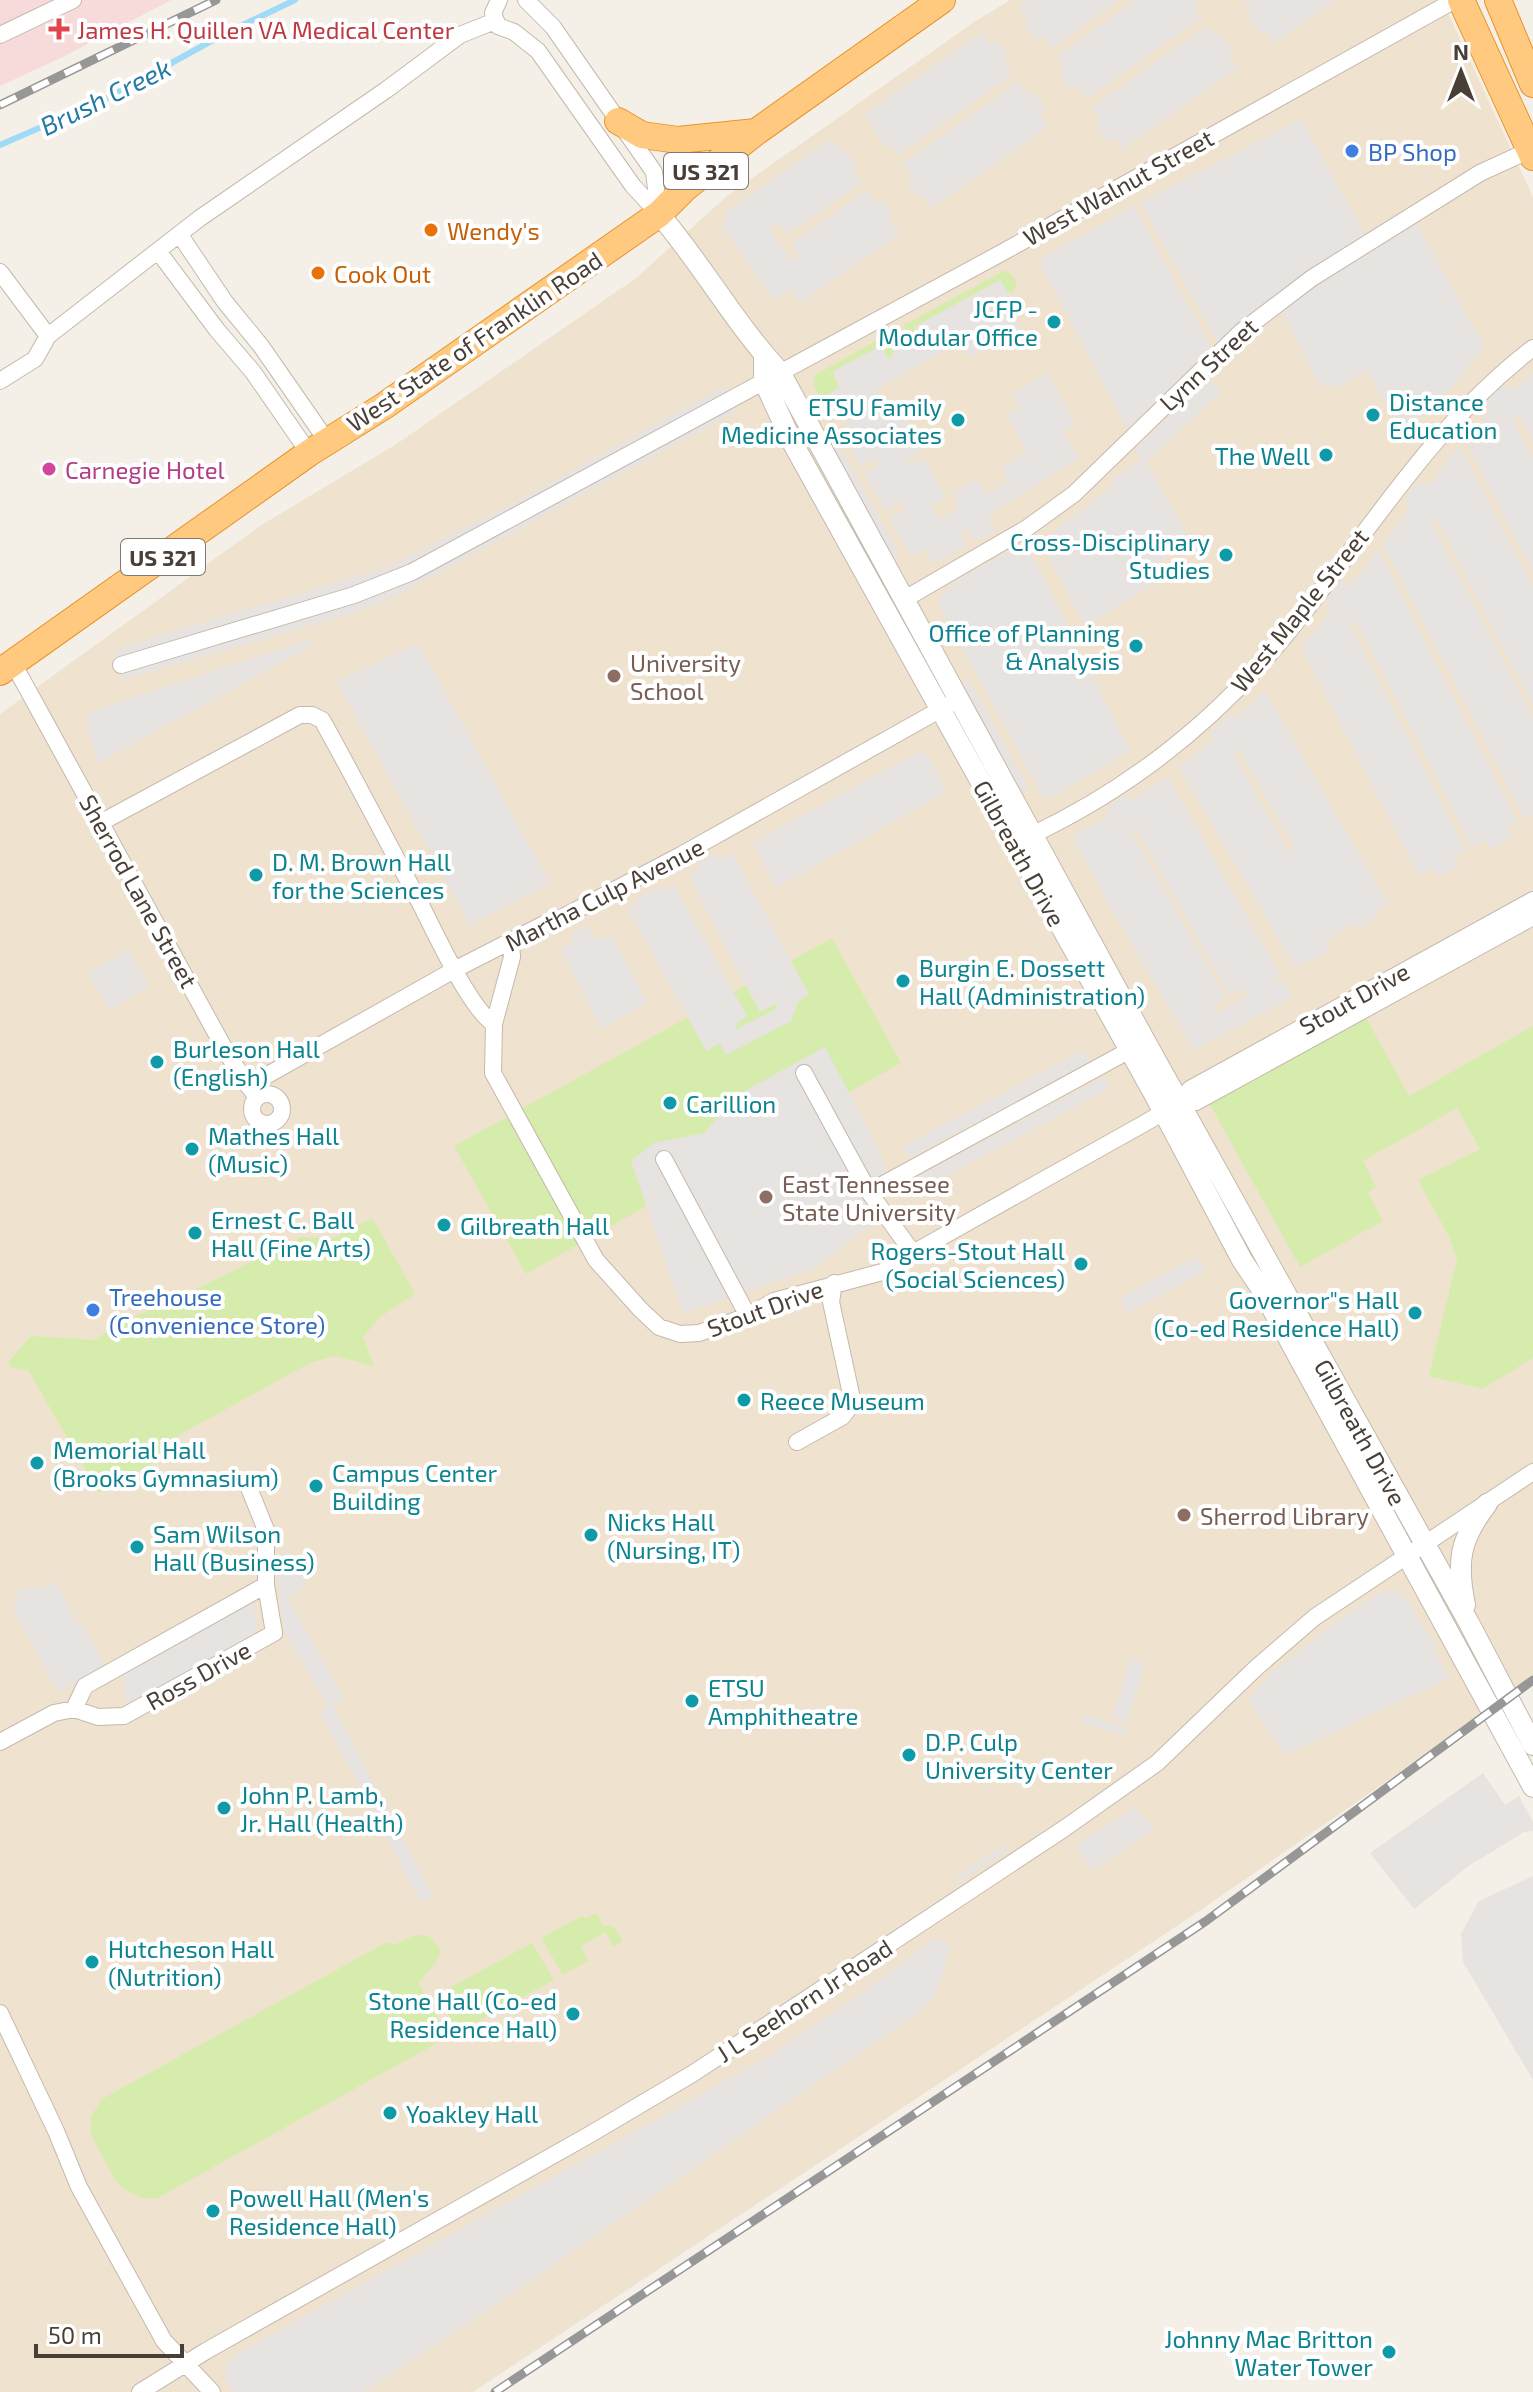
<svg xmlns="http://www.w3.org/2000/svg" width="1533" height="2392" viewBox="0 0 1533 2392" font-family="'Exo 2',sans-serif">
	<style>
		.education { fill: #efe3d0 }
		.medical { fill: #f6dbda }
		.green { fill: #d6ecad }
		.parking { fill: #e6e3e0; fill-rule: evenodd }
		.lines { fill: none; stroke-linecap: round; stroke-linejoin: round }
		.stream { stroke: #9fdbf6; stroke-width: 6 }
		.minor-casing { stroke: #c4b9ac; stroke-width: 18 }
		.tertiary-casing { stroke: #c4b9ac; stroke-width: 22 }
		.trunk-casing { stroke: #e9922d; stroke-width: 28 }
		.minor { stroke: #fff; stroke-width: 16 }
		.tertiary { stroke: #fff; stroke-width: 20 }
		.trunk { stroke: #ffca7f; stroke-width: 26 }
		.rail-casing { stroke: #979797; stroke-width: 9 }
		.rail { stroke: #fff; stroke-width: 6; stroke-dasharray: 18; stroke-linecap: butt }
		.health-dot { fill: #e0444e; stroke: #fff; stroke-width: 3 }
		.shop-dot { fill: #3f7fe0; stroke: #fff; stroke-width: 3 }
		.food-dot { fill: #e8710a; stroke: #fff; stroke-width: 3 }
		.culture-dot { fill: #0f9aa8; stroke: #fff; stroke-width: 3 }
		.hotel-dot { fill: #d1479c; stroke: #fff; stroke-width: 3 }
		.education-dot { fill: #8d6e63; stroke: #fff; stroke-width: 3 }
		.labels { text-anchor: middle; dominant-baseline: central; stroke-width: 8; stroke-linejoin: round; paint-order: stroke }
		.shield { fill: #fff; stroke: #807972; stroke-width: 2 }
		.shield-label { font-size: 22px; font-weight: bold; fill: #493f36 }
		.health-label { font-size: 24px; fill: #be3a42; stroke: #fff; text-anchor: start }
		.shop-label { font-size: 24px; fill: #366cbe; stroke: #fff; text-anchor: start }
		.street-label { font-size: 24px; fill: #493f36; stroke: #fff }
		.food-label { font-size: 24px; fill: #c56008; stroke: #fff; text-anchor: start }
		.culture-label { font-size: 24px; fill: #0d838f; stroke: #fff; text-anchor: start }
		.hotel-label { font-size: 24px; fill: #b23c85; stroke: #fff; text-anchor: start }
		.education-label { font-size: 24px; fill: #785e54; stroke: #fff; text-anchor: start }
		.water-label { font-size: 26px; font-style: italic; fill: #237aa4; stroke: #fff }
	</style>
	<rect width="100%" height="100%" fill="#f5f0e7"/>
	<path class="education" d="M 1010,0 L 1442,0 L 1533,197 L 1533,1680 L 1195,1914 L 473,2392 L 0,2392 L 0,714 L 260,526 L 395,445 L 636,278 L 727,196 L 974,22 Z"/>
	<path class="medical" d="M 0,0 L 171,0 L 63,57 L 0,86 Z"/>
	<path class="green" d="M 1005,270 L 1013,276 L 1017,285 L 1013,292 L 1007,292 L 1000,280 L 914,327 L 920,343 L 911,344 L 907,341 L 904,325 Z
		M 886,335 L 895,342 L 895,354 L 890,361 L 880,346 L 833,371 L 838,388 L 821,399 L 813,385 L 815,375 Z
		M 832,938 L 901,1063 L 526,1274 L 454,1146 Z
		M 1364,1014 L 1409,1096 L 1533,1026 L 1533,1358 L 1483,1389 L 1429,1376 L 1457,1259 L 1449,1237 L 1418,1180 L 1480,1149 L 1457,1108 L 1363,1161 L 1376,1187 L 1368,1193 L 1383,1221 L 1300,1267 L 1208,1101 Z
		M 370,1219 L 374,1220 L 415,1294 L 380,1317 L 363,1337 L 374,1366 L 334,1356 L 310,1363 L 168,1441 L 173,1452 L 99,1493 L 28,1370 L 10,1367 L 9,1361 L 31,1336 L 93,1340 L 138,1315 L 178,1298 L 301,1237 L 331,1239 Z
		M 597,1913 L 602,1925 L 613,1926 L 623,1941 L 613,1947 L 606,1932 L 581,1946 L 588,1961 L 563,1975 L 541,1938 L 582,1916 L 586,1918 Z
		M 420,1935 L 429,1936 L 440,1949 C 440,1966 425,1970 419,1984 L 448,2037 L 156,2199 L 141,2198 L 123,2188 L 115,2180 L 92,2137 L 90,2118 L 102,2099 L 387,1942 L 394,1945 L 412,1936 Z
		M 532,1943 L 554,1980 L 458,2032 L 442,2005 L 442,1994 L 444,1991 Z"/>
	<path class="parking" d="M 1027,0 L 1118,0 L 1052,48 L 1043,37 L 1035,39 L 1024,23 L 1028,20 L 1019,6 Z
		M 1136,0 L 1196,0 L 1195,8 L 1201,18 L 1087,98 L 1079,88 L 1071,90 L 1060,74 L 1064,67 L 1057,56 Z
		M 1244,0 L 1335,0 L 1274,43 L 1265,32 L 1259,32 L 1249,17 L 1251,13 Z
		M 1207,26 L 1215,36 L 1222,36 L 1232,51 L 1229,58 L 1237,69 L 1122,149 L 1115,138 L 1106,140 L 1096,125 L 1100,118 L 1092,107 Z
		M 982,32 L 991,45 L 997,41 L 1008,57 L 1005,64 L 1012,75 L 898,155 L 890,145 L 884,146 L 865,114 Z
		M 1019,82 L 1026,93 L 1034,93 L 1044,108 L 1041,115 L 1049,126 L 932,208 L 925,198 L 918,197 L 908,182 L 911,175 L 903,163 Z
		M 1301,119 L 1365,235 L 1291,285 L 1218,343 L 1140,203 Z
		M 831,139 L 841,152 L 845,149 L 856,165 L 854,172 L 862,183 L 787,234 L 780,224 L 771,225 L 770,230 L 790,258 L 796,260 L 800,257 L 792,243 L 867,190 L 875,201 L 882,201 L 892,216 L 890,222 L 900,234 L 800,303 L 790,289 L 773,301 L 723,227 L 727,211 Z
		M 1134,206 L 1211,347 L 1127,429 L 1038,260 Z
		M 1418,221 L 1419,228 L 1484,346 L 1451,389 L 1442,395 L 1427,413 L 1400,431 L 1368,371 L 1336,387 L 1319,385 L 1282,312 L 1310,288 Z
		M 1001,280 L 1007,292 L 1011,293 L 1020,313 L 1016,314 L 1015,318 L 1022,331 L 970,357 L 961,342 L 880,387 L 878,406 L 882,411 L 894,404 L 921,452 L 907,460 L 908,464 L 924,458 L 946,497 L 932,505 L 934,514 L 940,518 L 959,509 L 954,493 L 977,479 L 985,494 L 1006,484 L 1007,480 L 1001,467 L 1027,452 L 1007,415 L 1019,409 L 1012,393 L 1048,373 L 1075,425 L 1063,432 L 1079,458 L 988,515 L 996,530 L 975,542 L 967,530 L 963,530 L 960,533 L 967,546 L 934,564 L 925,549 L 911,557 L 889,517 L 904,510 L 905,504 L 900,502 L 885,510 L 864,473 L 877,466 L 878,460 L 874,459 L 860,466 L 844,436 L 840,428 L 853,420 L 855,415 L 850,413 L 836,421 L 823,398 L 838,388 L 838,380 L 833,372 L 880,346 L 890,360 L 896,347 L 908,341 L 912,344 L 920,343 L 914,327 Z
		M 1533,373 L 1533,441 L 1521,417 L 1516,415 L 1513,421 L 1533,457 L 1533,573 L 1465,440 L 1487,416 L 1489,410 L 1485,401 L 1501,386 L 1512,390 Z
		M 1209,377 L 1221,392 L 1146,462 L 1190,539 L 1157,564 L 1162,579 L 1085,626 L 1041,542 L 1111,487 L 1114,478 L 1143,459 L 1134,450 Z
		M 725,386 L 737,411 L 398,595 L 359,611 L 121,680 L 115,649 L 388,567 L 499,511 Z
		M 827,424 L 899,553 L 891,565 L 818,434 Z
		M 1459,445 L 1533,587 L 1533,705 L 1438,522 L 1433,520 L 1433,526 L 1533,718 L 1533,815 L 1525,819 L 1383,545 L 1408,511 L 1408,503 L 1404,499 L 1418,482 L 1430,485 Z
		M 1025,541 L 1130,751 L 1050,798 L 1043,797 L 1041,792 L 939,606 L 940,597 L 954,583 Z
		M 1378,549 L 1518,822 L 1508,828 L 1508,835 L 1514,837 L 1489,850 L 1488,843 L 1483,841 L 1472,847 L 1359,627 L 1353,622 L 1351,626 L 1466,850 L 1455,856 L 1455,861 L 1462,865 L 1436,877 L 1436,872 L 1432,869 L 1419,876 L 1301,647 L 1329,613 L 1330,607 L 1325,600 L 1340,582 L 1348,584 L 1355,582 Z
		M 306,641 L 311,641 L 311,646 L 98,763 L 89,733 L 87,713 Z
		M 418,643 L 550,883 L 470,925 L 337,682 Z
		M 968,678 L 1028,787 L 1020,800 L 960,690 Z
		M 1265,691 L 1388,904 L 1375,912 L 1377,916 L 1358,930 L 1357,925 L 1353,924 L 1325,941 L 1327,948 L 1331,949 L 1310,963 L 1307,960 L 1295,967 L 1179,767 L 1209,744 L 1212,740 L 1210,731 L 1229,714 L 1235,717 L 1241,714 ZM 1237,751 L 1240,752 L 1294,847 L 1293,852 L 1288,851 L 1235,756 Z
		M 920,751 L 931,761 L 946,792 L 776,888 L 753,843 Z
		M 1167,776 L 1280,975 L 1268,984 L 1282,979 L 1293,997 L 1194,1050 L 1102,893 L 1072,836 L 1106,818 L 1108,812 L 1105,810 L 1125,795 L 1133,801 ZM 1132,830 L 1137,830 L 1140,835 L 1229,995 L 1241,989 L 1245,990 L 1248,993 L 1245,999 L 1219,1012 L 1215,1011 L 1214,1004 L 1225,997 L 1132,833 Z
		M 716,853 L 720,861 L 732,853 L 809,994 L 798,1002 L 791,1021 L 726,1055 L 720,1043 L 706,1051 L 628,909 L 638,902 L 639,896 L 657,887 L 659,891 L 663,891 L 674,885 L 747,1016 L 736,1024 L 737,1029 L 777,1008 L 776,1004 L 760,1012 L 689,877 L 699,869 L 698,864 Z
		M 588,925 L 597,940 L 612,936 L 648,1002 L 601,1029 L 561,950 L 572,942 L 571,935 Z
		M 128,950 L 149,985 L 110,1010 L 88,973 Z
		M 825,1047 L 884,1161 L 881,1217 L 813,1269 L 683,1313 L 631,1161 L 654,1143 L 704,1133 L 739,1094 Z
		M 1084,1050 L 1091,1061 L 909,1158 L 902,1147 Z
		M 1104,1077 L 1111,1088 L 938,1180 L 929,1185 L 922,1174 Z
		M 1197,1256 L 1205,1271 L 1128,1313 L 1120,1298 Z
		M 285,1548 L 307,1585 L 288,1598 L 344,1698 L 333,1705 L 434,1898 L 421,1903 L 320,1712 L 328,1706 L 285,1633 L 276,1569 Z
		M 56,1581 L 77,1622 L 82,1625 L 105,1664 L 59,1693 L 14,1611 L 18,1589 L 43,1587 Z
		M 1384,1592 L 1400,1592 L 1405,1597 L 1436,1646 L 1435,1652 L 1450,1678 L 1285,1755 L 1248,1700 L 1275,1670 L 1326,1629 L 1366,1601 Z
		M 254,1601 L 258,1638 L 126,1710 L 124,1671 Z
		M 1130,1659 L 1145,1663 L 1128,1722 L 1113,1718 Z
		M 1084,1715 L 1127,1727 L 1125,1736 L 1082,1723 Z
		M 1483,1773 L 1505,1805 L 1519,1796 L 1533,1822 L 1533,1831 L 1524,1832 L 1470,1865 L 1414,1909 L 1370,1853 Z
		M 1135,1808 L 1155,1829 L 1092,1870 L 1075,1845 Z
		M 998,1848 L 1010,1848 L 955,1885 L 958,1876 Z
		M 1533,1876 L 1533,2080 L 1463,1962 L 1461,1934 L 1479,1901 Z
		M 936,1938 L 950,1945 L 943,1974 L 934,1998 L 916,2014 L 494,2306 L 364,2392 L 235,2392 L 227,2383 L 225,2371 L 230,2358 L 770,2056 L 880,1980 Z"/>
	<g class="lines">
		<path class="stream" d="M 0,145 L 106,99 L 226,33 L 295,0"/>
		<g class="minor-casing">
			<path id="minor" d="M 499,0 L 493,13 L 498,26 L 514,32 L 538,51 L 633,186 L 659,214
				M 526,0 L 553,27 L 654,172 L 659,214
				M 0,35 L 73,0
				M 180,235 L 225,302 L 261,346 L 327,441
				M 158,251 L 217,330 L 253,372 L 309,453
				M 0,272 L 48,336
				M 0,381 L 35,359 L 48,336 L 200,218 L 386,90 L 460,35 L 495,21
				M 903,600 L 1027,528 L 1074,494 L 1241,332 L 1312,278 L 1480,173 L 1530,150
				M 13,663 L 228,1055 L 257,1098
				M 121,665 L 354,595 L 412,572 L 1005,251 L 1455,0
				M 100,823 L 300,715 L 312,715 L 322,720 C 356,781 388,843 421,905 C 435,933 471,1010 494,1024
				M 1032,835 C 1118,794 1196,736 1260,665 C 1353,561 1420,434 1533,348
				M 511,941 L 512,957 L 494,1024 L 493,1073 L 596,1260 L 640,1309 L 659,1327 L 680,1334 L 699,1333 L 748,1316 L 774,1301 L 886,1271 L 913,1253 L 1145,1123 L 1179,1103 L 1190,1089 L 1533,900
				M 804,1073 L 869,1192 L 913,1253
				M 248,1086 L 454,970 L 546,923 L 563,917 L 681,855 L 959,699
				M252 1109a15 15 0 1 1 30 0a15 15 0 1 1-30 0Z
				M 1179,1103 L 1196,1102 L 1533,917
				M 664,1159 L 748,1316
				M 869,1192 L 1130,1050
				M 797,1442 L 842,1417 L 849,1408 L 851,1394 L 831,1302 L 834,1283
				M 74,1709 L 85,1686 L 266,1585
				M 0,1742 L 54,1713 L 74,1709 L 98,1717 L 124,1716 L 274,1633 L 266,1585 L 266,1530 L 247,1483
				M 0,2013 L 56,2131 L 79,2187 L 164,2341 L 212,2392
				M 140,2392 L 206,2351 L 589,2135 L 692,2074 L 764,2027 L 1065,1828 L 1157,1763 L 1257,1667 L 1315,1617 L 1533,1472"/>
		</g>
		<g class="tertiary-casing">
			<path id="tertiary" d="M 659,214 C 702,264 735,324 780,372 L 1144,1039 L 1469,1623 L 1533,1745
				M 764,355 L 764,381 L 791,440 L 1154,1094 L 1242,1260 L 1262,1290 L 1533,1787
				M 1465,1605 C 1456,1561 1460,1539 1487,1504"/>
		</g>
		<g class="trunk-casing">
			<path id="trunk" d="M 1461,0 L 1533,157
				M 1498,0 L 1533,84
				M 618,121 L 642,135 L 678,140 L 756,132
				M 0,672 L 309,453 L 384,406 L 659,214 L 685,188 L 756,132 L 942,0"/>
		</g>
		<use href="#minor" class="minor"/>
		<use href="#tertiary" class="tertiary"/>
		<use href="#trunk" class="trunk"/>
		<g class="rail-casing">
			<path id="rail" d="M 0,105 L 216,0
				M 495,2392 L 1206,1921 L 1533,1680"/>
		</g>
		<use href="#rail" class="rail"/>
	</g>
	<path class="health-dot" d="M55 17h8v8h8v8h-8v8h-8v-8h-8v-8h8z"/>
	<g class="shop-dot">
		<circle cx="1352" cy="151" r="8"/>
		<circle cx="93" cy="1310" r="8"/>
	</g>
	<g class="food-dot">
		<circle cx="431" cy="230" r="8"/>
		<circle cx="318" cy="273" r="8"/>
	</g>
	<g class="culture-dot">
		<circle cx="1054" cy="322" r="8"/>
		<circle cx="1373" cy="415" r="8"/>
		<circle cx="958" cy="420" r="8"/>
		<circle cx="1326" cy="455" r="8"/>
		<circle cx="1226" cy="555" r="8"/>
		<circle cx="1136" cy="646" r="8"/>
		<circle cx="256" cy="875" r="8"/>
		<circle cx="903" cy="981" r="8"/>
		<circle cx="157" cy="1062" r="8"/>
		<circle cx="670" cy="1103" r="8"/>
		<circle cx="192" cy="1149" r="8"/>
		<circle cx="444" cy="1225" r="8"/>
		<circle cx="195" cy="1233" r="8"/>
		<circle cx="1081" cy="1264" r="8"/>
		<circle cx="1415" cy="1313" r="8"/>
		<circle cx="744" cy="1400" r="8"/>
		<circle cx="37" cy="1463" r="8"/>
		<circle cx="316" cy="1486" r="8"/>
		<circle cx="591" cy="1535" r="8"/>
		<circle cx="137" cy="1547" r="8"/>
		<circle cx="692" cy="1701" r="8"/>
		<circle cx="909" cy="1755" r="8"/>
		<circle cx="224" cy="1808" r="8"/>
		<circle cx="92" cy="1962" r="8"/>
		<circle cx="573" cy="2014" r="8"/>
		<circle cx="390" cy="2113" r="8"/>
		<circle cx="213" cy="2211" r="8"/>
		<circle cx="1389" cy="2352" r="8"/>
	</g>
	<circle class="hotel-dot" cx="49" cy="469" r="8"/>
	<g class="education-dot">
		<circle cx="614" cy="676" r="8"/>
		<circle cx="766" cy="1197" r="8"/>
		<circle cx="1184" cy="1515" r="8"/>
	</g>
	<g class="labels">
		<g class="shield">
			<rect x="664" y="153" width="84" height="36" rx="6"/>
			<rect x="121" y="539" width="84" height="36" rx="6"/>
		</g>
		<g class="shield-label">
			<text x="706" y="171">US 321</text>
			<text x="163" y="557">US 321</text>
		</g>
		<g class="health-label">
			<text x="77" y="29">James H. Quillen VA Medical Center</text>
		</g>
		<g class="shop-label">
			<text x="1368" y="151">BP Shop</text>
			<text x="109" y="1296">Treehouse<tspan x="109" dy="28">(Convenience Store)</tspan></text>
		</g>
		<g class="street-label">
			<text transform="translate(1118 187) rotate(-29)">West Walnut Street</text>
			<text transform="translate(474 341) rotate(-34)">West State of Franklin Road</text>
			<text transform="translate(1208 364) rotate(-43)">Lynn Street</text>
			<text transform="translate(1299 610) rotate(-51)">West Maple Street</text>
			<text transform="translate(1020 853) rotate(61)">Gilbreath Drive</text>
			<text transform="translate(139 891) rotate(61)">Sherrod Lane Street</text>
			<text transform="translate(604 894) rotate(-27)">Martha Culp Avenue</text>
			<text transform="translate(1354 998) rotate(-29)">Stout Drive</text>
			<text transform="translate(765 1308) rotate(-20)">Stout Drive</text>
			<text transform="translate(1361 1432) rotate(61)">Gilbreath Drive</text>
			<text transform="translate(198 1675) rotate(-29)">Ross Drive</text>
			<text transform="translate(804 2000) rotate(-33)">J L Seehorn Jr Road</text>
		</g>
		<g class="food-label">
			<text x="447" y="230">Wendy's</text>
			<text x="334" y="273">Cook Out</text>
		</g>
		<g class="culture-label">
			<text x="1038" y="308" text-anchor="end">JCFP -<tspan x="1038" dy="28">Modular Office</tspan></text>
			<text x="1389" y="401">Distance<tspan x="1389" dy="28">Education</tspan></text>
			<text x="942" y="406" text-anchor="end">ETSU Family<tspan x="942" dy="28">Medicine Associates</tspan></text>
			<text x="1310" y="455" text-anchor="end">The Well</text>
			<text x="1210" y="541" text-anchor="end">Cross-Disciplinary<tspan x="1210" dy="28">Studies</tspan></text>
			<text x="1120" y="632" text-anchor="end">Office of Planning<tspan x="1120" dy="28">&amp; Analysis</tspan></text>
			<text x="272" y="861">D. M. Brown Hall<tspan x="272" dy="28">for the Sciences</tspan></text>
			<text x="919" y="967">Burgin E. Dossett<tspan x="919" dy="28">Hall (Administration)</tspan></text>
			<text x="173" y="1048">Burleson Hall<tspan x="173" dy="28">(English)</tspan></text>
			<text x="686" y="1103">Carillion</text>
			<text x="208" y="1135">Mathes Hall<tspan x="208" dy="28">(Music)</tspan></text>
			<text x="211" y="1219">Ernest C. Ball<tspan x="211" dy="28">Hall (Fine Arts)</tspan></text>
			<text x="460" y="1225">Gilbreath Hall</text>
			<text x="1065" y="1250" text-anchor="end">Rogers-Stout Hall<tspan x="1065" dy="28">(Social Sciences)</tspan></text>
			<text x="1399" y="1299" text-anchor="end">Governor"s Hall<tspan x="1399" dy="28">(Co-ed Residence Hall)</tspan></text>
			<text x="760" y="1400">Reece Museum</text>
			<text x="53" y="1449">Memorial Hall<tspan x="53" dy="28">(Brooks Gymnasium)</tspan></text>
			<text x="332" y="1472">Campus Center<tspan x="332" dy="28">Building</tspan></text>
			<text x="607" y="1521">Nicks Hall<tspan x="607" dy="28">(Nursing, IT)</tspan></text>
			<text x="153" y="1533">Sam Wilson<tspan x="153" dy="28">Hall (Business)</tspan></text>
			<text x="708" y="1687">ETSU<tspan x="708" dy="28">Amphitheatre</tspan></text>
			<text x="925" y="1741">D.P. Culp<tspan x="925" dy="28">University Center</tspan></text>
			<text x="240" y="1794">John P. Lamb,<tspan x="240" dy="28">Jr. Hall (Health)</tspan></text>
			<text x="108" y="1948">Hutcheson Hall<tspan x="108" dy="28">(Nutrition)</tspan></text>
			<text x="557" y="2000" text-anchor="end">Stone Hall (Co-ed<tspan x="557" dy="28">Residence Hall)</tspan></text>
			<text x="406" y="2113">Yoakley Hall</text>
			<text x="229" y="2197">Powell Hall (Men's<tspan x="229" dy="28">Residence Hall)</tspan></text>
			<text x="1373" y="2338" text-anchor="end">Johnny Mac Britton<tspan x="1373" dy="28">Water Tower</tspan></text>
		</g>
		<g class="hotel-label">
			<text x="65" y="469">Carnegie Hotel</text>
		</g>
		<g class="education-label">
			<text x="630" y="662">University<tspan x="630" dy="28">School</tspan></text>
			<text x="782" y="1183">East Tennessee<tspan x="782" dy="28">State University</tspan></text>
			<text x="1200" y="1515">Sherrod Library</text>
		</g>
		<g class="water-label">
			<text transform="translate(105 96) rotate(-26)">Brush Creek</text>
		</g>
	</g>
	<g transform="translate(1461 72)" stroke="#ffffff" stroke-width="6" paint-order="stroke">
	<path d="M0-6L14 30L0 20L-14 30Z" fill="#493f36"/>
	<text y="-12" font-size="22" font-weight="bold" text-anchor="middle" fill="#493f36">N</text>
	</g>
	<path d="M36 2344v12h146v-12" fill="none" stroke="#493f36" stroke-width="4"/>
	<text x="48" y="2344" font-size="24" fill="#493f36" stroke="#ffffff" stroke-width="6" paint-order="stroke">50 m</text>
</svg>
